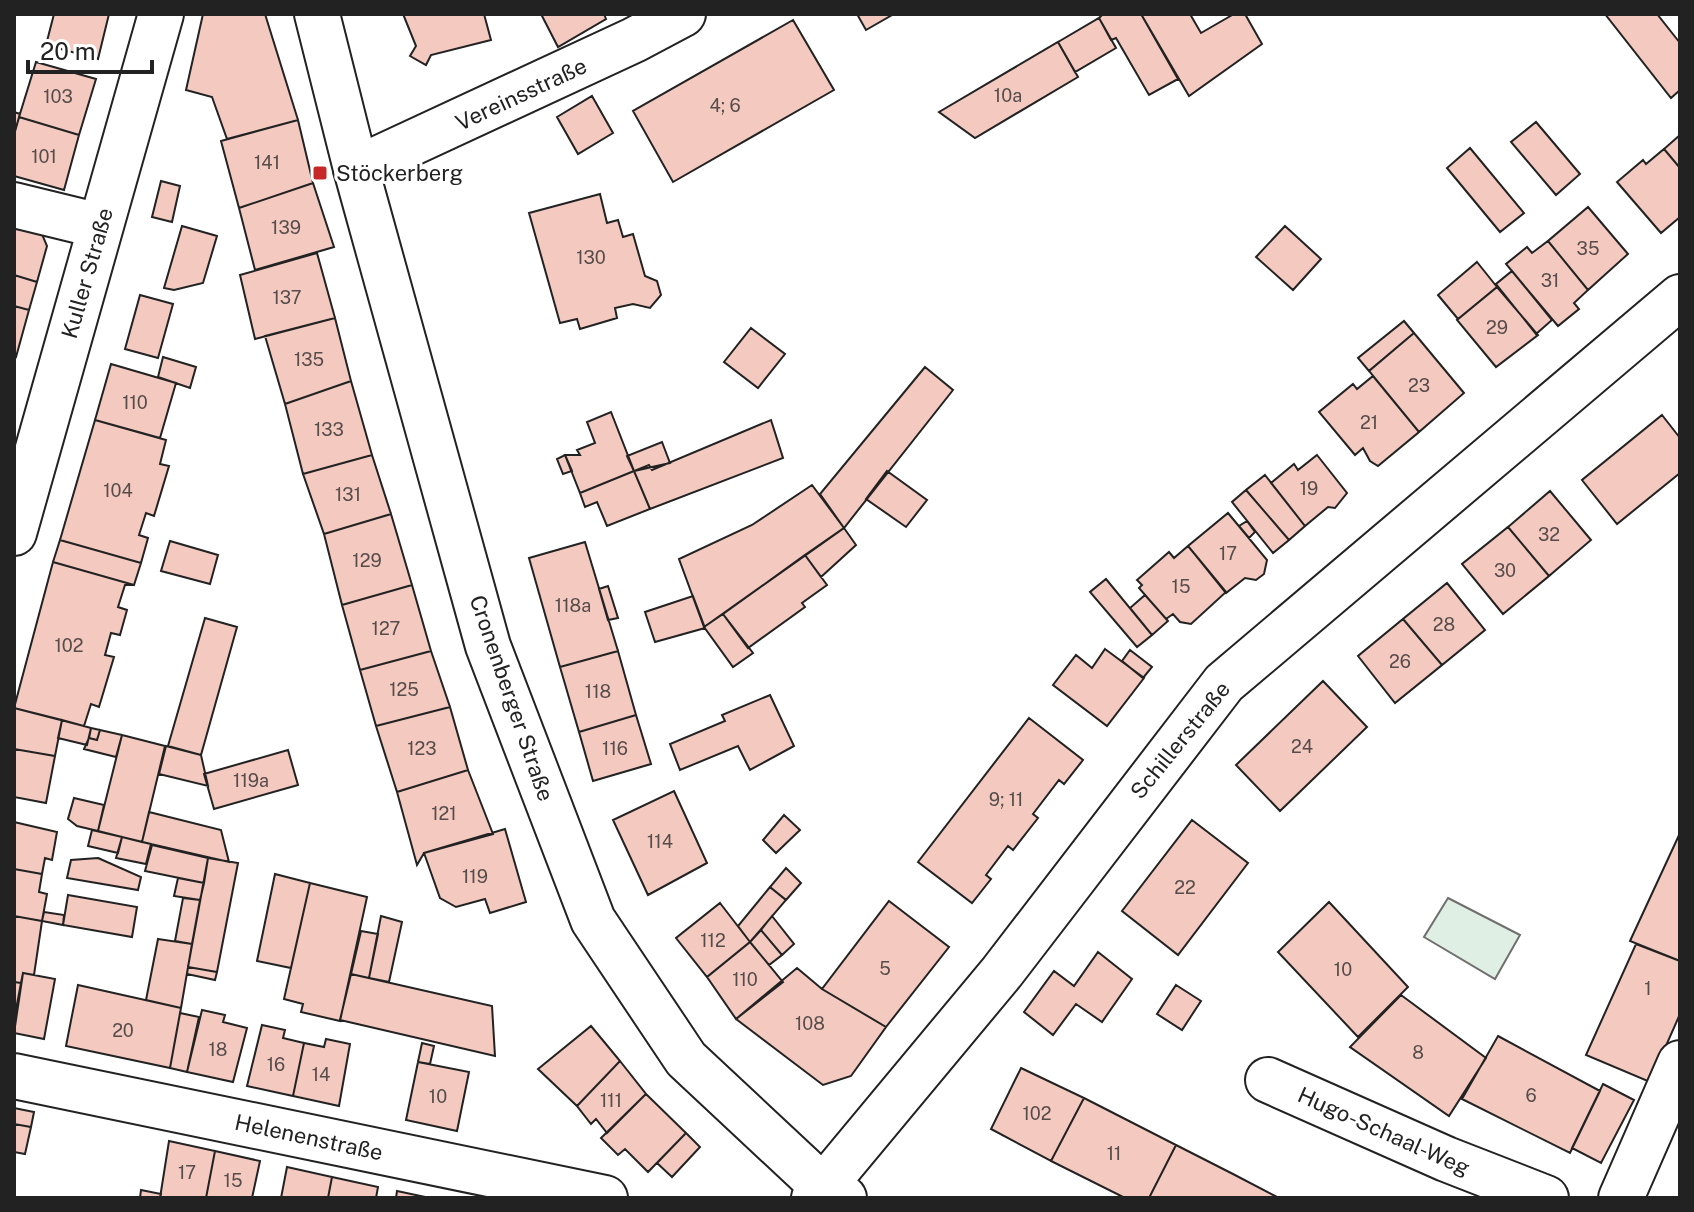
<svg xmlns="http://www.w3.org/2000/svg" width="1694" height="1212" viewBox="0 0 1694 1212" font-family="'Public Sans',sans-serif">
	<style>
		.green { fill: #e0efe3; stroke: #6f6f6f; stroke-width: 2 }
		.building { fill: #f3c9c0; stroke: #222; stroke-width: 2 }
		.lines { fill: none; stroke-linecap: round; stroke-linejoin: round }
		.minor-casing { stroke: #222; stroke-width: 48 }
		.major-casing { stroke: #222; stroke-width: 48 }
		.minor { stroke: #fff; stroke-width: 44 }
		.major { stroke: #fff; stroke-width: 44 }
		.poi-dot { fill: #c62828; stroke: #fff; stroke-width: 3 }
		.labels { text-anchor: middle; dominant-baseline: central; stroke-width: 6; stroke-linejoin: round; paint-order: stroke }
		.number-label { font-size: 18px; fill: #564c4a }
		.street-label { font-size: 22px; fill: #222; stroke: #fff }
		.poi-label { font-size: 22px; fill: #222; stroke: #fff; text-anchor: start }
	</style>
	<rect width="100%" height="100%" fill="#fff"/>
	<path class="green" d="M 1448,898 L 1520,935 L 1495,979 L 1424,937 Z"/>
	<path class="building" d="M 54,14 L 109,14 L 98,59 L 46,45 Z
		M 203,14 L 265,14 L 298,120 L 227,139 L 212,97 L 186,90 Z
		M 403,14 L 484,14 L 491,40 L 431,55 L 426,65 L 410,56 L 416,46 Z
		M 541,14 L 604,14 L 606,19 L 558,47 Z
		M 857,14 L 891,14 L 892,15 L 866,30 Z
		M 1103,14 L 1141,14 L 1178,79 L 1149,95 L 1116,38 L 1111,40 L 1099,18 Z
		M 1141,14 L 1190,14 L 1201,33 L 1234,14 L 1245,14 L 1262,44 L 1189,96 Z
		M 1605,14 L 1657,14 L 1680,43 L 1680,90 L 1671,98 Z
		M 1099,18 L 1116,48 L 1075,72 L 1058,42 Z
		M 793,20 L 834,90 L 673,182 L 633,111 Z
		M 1058,42 L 1078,77 L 975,138 L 939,112 Z
		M 36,62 L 96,79 L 79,135 L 19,117 Z
		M 592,96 L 613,133 L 578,154 L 557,117 Z
		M 14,112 L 20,114 L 14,135 Z
		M 19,117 L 79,135 L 64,190 L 14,176 L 14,135 Z
		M 298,120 L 313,183 L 239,208 L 221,141 Z
		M 1536,122 L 1580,174 L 1556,195 L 1511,142 Z
		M 1680,135 L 1680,168 L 1664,149 Z
		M 1470,148 L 1524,213 L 1500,232 L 1447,168 Z
		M 1664,149 L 1680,168 L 1680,217 L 1661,233 L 1617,182 L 1643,160 L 1646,164 Z
		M 161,181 L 180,186 L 172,222 L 152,217 Z
		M 313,183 L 334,247 L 255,270 L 239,208 Z
		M 600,194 L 607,223 L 618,220 L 623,237 L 633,234 L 645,276 L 657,281 L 661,295 L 650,308 L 633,304 L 615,308 L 617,318 L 580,329 L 577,319 L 560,323 L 529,213 Z
		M 1588,207 L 1628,254 L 1588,290 L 1548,241 Z
		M 182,226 L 217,236 L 203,283 L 174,290 L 164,288 Z
		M 1285,226 L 1321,259 L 1293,290 L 1256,257 Z
		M 14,227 L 42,234 L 47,246 L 37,282 L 14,275 Z
		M 1548,241 L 1588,290 L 1574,303 L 1579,309 L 1558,326 L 1506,264 L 1527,247 L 1532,253 Z
		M 317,253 L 335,318 L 255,339 L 240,275 Z
		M 1477,262 L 1497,287 L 1458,319 L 1438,295 Z
		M 1512,271 L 1552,320 L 1536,334 L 1496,284 Z
		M 14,275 L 37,282 L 29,310 L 14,306 Z
		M 1497,287 L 1538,335 L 1496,367 L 1457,320 Z
		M 140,295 L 173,304 L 158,358 L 125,349 Z
		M 14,306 L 29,310 L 16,357 L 14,356 Z
		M 335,318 L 351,381 L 285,404 L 265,336 Z
		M 1404,321 L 1414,333 L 1369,371 L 1358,358 Z
		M 751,328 L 785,354 L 758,388 L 724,362 Z
		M 1414,333 L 1464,393 L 1419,432 L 1369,371 Z
		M 163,357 L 196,367 L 190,388 L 158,377 Z
		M 111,364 L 176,383 L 160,438 L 95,420 Z
		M 925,367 L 953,390 L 844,528 L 820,494 Z
		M 1373,376 L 1419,432 L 1378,466 L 1370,461 L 1363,448 L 1355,455 L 1319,412 L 1353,384 L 1357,389 Z
		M 351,381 L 372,455 L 303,474 L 285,404 Z
		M 611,412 L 634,471 L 580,493 L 565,455 L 580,455 L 577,450 L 595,443 L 587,422 Z
		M 1662,415 L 1680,438 L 1680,473 L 1617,524 L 1582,480 Z
		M 95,420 L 166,440 L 160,464 L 169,466 L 154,516 L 146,513 L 139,535 L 148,538 L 141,563 L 60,540 Z
		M 771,420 L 783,458 L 650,509 L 634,471 L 649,465 L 652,470 Z
		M 662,442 L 670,463 L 634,471 L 627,456 Z
		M 372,455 L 391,514 L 324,534 L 303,474 Z
		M 565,455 L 572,471 L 563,474 L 557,459 Z
		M 1317,455 L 1347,493 L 1335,508 L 1328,507 L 1305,526 L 1271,483 L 1294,464 L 1298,470 Z
		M 634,471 L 650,509 L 607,526 L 597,502 L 585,507 L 580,493 Z
		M 887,471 L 927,500 L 906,527 L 866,499 Z
		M 1265,475 L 1305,526 L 1289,540 L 1246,490 Z
		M 812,485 L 844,528 L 704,627 L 679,559 L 752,525 Z
		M 1246,490 L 1289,540 L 1273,553 L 1232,502 Z
		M 1550,491 L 1591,540 L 1549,576 L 1508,527 Z
		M 1228,513 L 1267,560 L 1264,574 L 1256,580 L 1245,578 L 1226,593 L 1188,546 Z
		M 391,514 L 412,585 L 342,605 L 324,534 Z
		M 1247,521 L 1255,532 L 1249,538 L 1239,526 Z
		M 1508,527 L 1549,576 L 1503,614 L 1462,564 Z
		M 844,528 L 856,545 L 821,577 L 805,555 Z
		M 60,540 L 141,563 L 134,585 L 53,562 Z
		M 170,541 L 218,555 L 210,584 L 161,571 Z
		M 585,542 L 618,651 L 560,667 L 529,558 Z
		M 1188,546 L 1226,592 L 1191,624 L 1180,622 L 1173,614 L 1166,619 L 1139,588 L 1142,585 L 1137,580 L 1169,552 L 1174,558 Z
		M 805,555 L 827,585 L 802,603 L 805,607 L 748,648 L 723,614 Z
		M 53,562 L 134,585 L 125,585 L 118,607 L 127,610 L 120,635 L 111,633 L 105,655 L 114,657 L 99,707 L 91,704 L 84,726 L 14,708 Z
		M 1106,579 L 1152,635 L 1137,647 L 1090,592 Z
		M 1447,583 L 1485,630 L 1442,665 L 1403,619 Z
		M 412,585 L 431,651 L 360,670 L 342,605 Z
		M 608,586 L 618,618 L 608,620 L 599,589 Z
		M 1145,595 L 1168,621 L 1152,635 L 1130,608 Z
		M 693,596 L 705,628 L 655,642 L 645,612 Z
		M 723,614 L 753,653 L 733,667 L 704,627 Z
		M 205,618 L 237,627 L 201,755 L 168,746 Z
		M 1403,619 L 1442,665 L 1395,703 L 1358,656 Z
		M 1105,649 L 1144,678 L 1107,726 L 1053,685 L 1076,655 L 1092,668 Z
		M 1130,650 L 1152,667 L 1143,678 L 1122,661 Z
		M 431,651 L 450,707 L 376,726 L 360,670 Z
		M 618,651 L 636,715 L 579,732 L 560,667 Z
		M 1323,681 L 1367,727 L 1280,811 L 1236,765 Z
		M 770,695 L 794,746 L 750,770 L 738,746 L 680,770 L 670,744 L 725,721 L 722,715 Z
		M 450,707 L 468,770 L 397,792 L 376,726 Z
		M 14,708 L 62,720 L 55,756 L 14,749 Z
		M 636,715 L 651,764 L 593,781 L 579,732 Z
		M 1029,718 L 1083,760 L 1064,784 L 1059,780 L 1033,814 L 1038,818 L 1013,850 L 1008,846 L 986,875 L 991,879 L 972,903 L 918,862 Z
		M 62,720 L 91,728 L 87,745 L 58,738 Z
		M 91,728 L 100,730 L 97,740 L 89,738 Z
		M 100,730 L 122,735 L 116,757 L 84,749 L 89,738 L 97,740 Z
		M 122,735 L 165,746 L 142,842 L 98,831 Z
		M 166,746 L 201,755 L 208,786 L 159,774 Z
		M 14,749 L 55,756 L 46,803 L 14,797 Z
		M 288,750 L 298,785 L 214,809 L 204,774 Z
		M 468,770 L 493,834 L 424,853 L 417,865 L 397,792 Z
		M 674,791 L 707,863 L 648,895 L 613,820 Z
		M 74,798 L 104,805 L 98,831 L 77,826 L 68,819 Z
		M 149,812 L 221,830 L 229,862 L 142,842 Z
		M 784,815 L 800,830 L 776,853 L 763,840 Z
		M 1192,820 L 1248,863 L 1178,955 L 1122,911 Z
		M 14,822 L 57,832 L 52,860 L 45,858 L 42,874 L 14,869 Z
		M 505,829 L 526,902 L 490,913 L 485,899 L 456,907 L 440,898 L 424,853 Z
		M 92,830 L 122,837 L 118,853 L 88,846 Z
		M 1680,833 L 1680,961 L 1630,941 Z
		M 122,837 L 151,844 L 146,864 L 116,858 Z
		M 152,845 L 208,858 L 204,883 L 145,871 Z
		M 98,858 L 141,877 L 138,890 L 67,878 L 71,860 Z
		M 208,858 L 238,863 L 217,972 L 188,967 Z
		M 786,868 L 801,883 L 786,900 L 770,887 Z
		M 14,869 L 42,874 L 39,892 L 47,894 L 42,921 L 14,916 Z
		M 275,874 L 310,883 L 291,968 L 257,961 Z
		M 178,878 L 204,883 L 200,900 L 174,896 Z
		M 310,883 L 367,897 L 340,1021 L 301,1012 L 303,1004 L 284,999 Z
		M 770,887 L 786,900 L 750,942 L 738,926 Z
		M 68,895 L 137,907 L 132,937 L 63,925 Z
		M 183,898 L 200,900 L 192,944 L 175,941 Z
		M 889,901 L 949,947 L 886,1027 L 822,989 Z
		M 1329,902 L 1408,987 L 1358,1037 L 1278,952 Z
		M 720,903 L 750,942 L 707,977 L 676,938 Z
		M 44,912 L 64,915 L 63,925 L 42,921 Z
		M 14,916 L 42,921 L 34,975 L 23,973 L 21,983 L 14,982 Z
		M 381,916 L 402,922 L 389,982 L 369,978 Z
		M 772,916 L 794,944 L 782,955 L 761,930 Z
		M 761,930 L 782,955 L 769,965 L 750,942 Z
		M 361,931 L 378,934 L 369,978 L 351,974 Z
		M 158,939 L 192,944 L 181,1008 L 146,1000 Z
		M 750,942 L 783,982 L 736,1019 L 707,977 Z
		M 1636,944 L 1680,961 L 1680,1014 L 1650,1082 L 1586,1055 Z
		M 1098,952 L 1132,979 L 1102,1022 L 1076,1004 L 1053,1035 L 1024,1012 L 1054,971 L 1074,986 Z
		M 188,967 L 217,972 L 215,980 L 187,974 Z
		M 797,968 L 822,989 L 886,1027 L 851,1076 L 823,1085 L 736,1019 Z
		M 23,973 L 55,979 L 44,1039 L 14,1033 Z
		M 351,974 L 492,1006 L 495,1056 L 340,1020 Z
		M 14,982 L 21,983 L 14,1020 Z
		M 78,985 L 181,1008 L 170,1068 L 66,1046 Z
		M 1176,985 L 1201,1001 L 1182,1030 L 1157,1014 Z
		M 1401,995 L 1486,1058 L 1449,1116 L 1350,1047 Z
		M 202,1010 L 225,1015 L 223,1022 L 247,1028 L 233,1082 L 187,1072 Z
		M 180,1013 L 199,1017 L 187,1072 L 170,1068 Z
		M 262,1025 L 285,1030 L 283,1038 L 304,1043 L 293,1096 L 247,1086 Z
		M 591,1026 L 620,1061 L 577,1106 L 538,1069 Z
		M 1498,1036 L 1600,1091 L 1570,1153 L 1462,1099 Z
		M 326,1039 L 350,1044 L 339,1106 L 293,1096 L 304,1043 L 324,1047 Z
		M 422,1043 L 434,1046 L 430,1064 L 418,1062 Z
		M 620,1061 L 646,1094 L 607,1133 L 596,1119 L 591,1124 L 577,1106 Z
		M 418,1062 L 469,1072 L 457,1131 L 406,1120 Z
		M 1021,1068 L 1084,1098 L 1051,1161 L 991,1129 Z
		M 1603,1084 L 1634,1100 L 1601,1163 L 1572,1148 Z
		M 646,1094 L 686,1133 L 648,1172 L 625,1149 L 618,1155 L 601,1138 Z
		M 1084,1098 L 1176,1145 L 1149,1198 L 1125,1198 L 1051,1161 Z
		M 14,1108 L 34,1112 L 31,1127 L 14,1124 Z
		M 14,1124 L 31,1127 L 25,1154 L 14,1152 Z
		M 686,1133 L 700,1147 L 672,1177 L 657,1163 Z
		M 169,1141 L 215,1151 L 206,1198 L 160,1198 Z
		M 1176,1145 L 1233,1174 L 1279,1198 L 1149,1198 Z
		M 215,1151 L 260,1161 L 252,1198 L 206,1198 Z
		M 287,1167 L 332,1177 L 328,1198 L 281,1198 Z
		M 332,1177 L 378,1187 L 376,1198 L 328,1198 Z
		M 141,1190 L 161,1194 L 160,1198 L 140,1198 Z
		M 397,1191 L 430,1198 L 396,1198 Z"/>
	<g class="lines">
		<g class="minor-casing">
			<path id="minor" d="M 356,169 L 634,40 L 683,14
				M 14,205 L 100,226
				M 14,1076 L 605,1198
				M 1268,1080 L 1446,1159 L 1546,1198
				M 814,1198 L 1002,972 L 1224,683 L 1680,297
				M 1621,1198 L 1680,1063"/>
		</g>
		<g class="major-casing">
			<path id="major" d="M 317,14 L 356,169 L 488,646 L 593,920 L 686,1059 L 823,1187 L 844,1198
				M 14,533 L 161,14"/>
		</g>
		<use href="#minor" class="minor"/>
		<use href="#major" class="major"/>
	</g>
	<rect class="poi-dot" x="312" y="165" width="16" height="16" rx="4"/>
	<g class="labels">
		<g class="number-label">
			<text x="1008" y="95">10a</text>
			<text x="58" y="96">103</text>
			<text x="725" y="105">4; 6</text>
			<text x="44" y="156">101</text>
			<text x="267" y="162">141</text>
			<text x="286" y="227">139</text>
			<text x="1588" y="248">35</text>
			<text x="591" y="257">130</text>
			<text x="1550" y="280">31</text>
			<text x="287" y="297">137</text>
			<text x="1497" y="327">29</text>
			<text x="309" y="359">135</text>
			<text x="1419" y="385">23</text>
			<text x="135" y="402">110</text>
			<text x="1369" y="422">21</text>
			<text x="329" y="429">133</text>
			<text x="1309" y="488">19</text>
			<text x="118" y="490">104</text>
			<text x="348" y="494">131</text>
			<text x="1549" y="534">32</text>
			<text x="1228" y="553">17</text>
			<text x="367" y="560">129</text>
			<text x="1505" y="570">30</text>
			<text x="1181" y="586">15</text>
			<text x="573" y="605">118a</text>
			<text x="1444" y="624">28</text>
			<text x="386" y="628">127</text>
			<text x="69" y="645">102</text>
			<text x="1400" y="661">26</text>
			<text x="404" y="689">125</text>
			<text x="598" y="691">118</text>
			<text x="1302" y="746">24</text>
			<text x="422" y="748">123</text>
			<text x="615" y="748">116</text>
			<text x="251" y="780">119a</text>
			<text x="1006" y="799">9; 11</text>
			<text x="444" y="813">121</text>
			<text x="660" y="841">114</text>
			<text x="475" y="876">119</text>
			<text x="1185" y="887">22</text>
			<text x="713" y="940">112</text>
			<text x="885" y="968">5</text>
			<text x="1343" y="969">10</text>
			<text x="745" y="979">110</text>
			<text x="1648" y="988">1</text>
			<text x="810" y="1023">108</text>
			<text x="123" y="1030">20</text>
			<text x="218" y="1049">18</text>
			<text x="1418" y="1052">8</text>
			<text x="276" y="1064">16</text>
			<text x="321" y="1074">14</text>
			<text x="1531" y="1095">6</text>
			<text x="438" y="1096">10</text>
			<text x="611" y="1100">111</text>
			<text x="1037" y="1113">102</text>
			<text x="1114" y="1153">11</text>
			<text x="187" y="1172">17</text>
			<text x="233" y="1180">15</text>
		</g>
		<g class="street-label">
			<text transform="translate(521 94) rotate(-25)">Vereinsstraße</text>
			<text transform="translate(87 273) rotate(-74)">Kuller Straße</text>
			<text transform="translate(512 698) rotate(71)">Cronenberger Straße</text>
			<text transform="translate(1180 740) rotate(-51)">Schillerstraße</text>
			<text transform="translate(1384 1131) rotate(24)">Hugo-Schaal-Weg</text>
			<text transform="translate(309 1137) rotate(12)">Helenenstraße</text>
		</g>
		<g class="poi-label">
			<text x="336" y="173">Stöckerberg</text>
		</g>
	</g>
	<rect width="1694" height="1212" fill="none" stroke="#222222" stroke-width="32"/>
	<path d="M28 60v12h124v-12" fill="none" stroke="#222222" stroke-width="4"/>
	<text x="40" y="60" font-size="24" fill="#222222" stroke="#ffffff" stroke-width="6" paint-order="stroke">20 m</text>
</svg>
